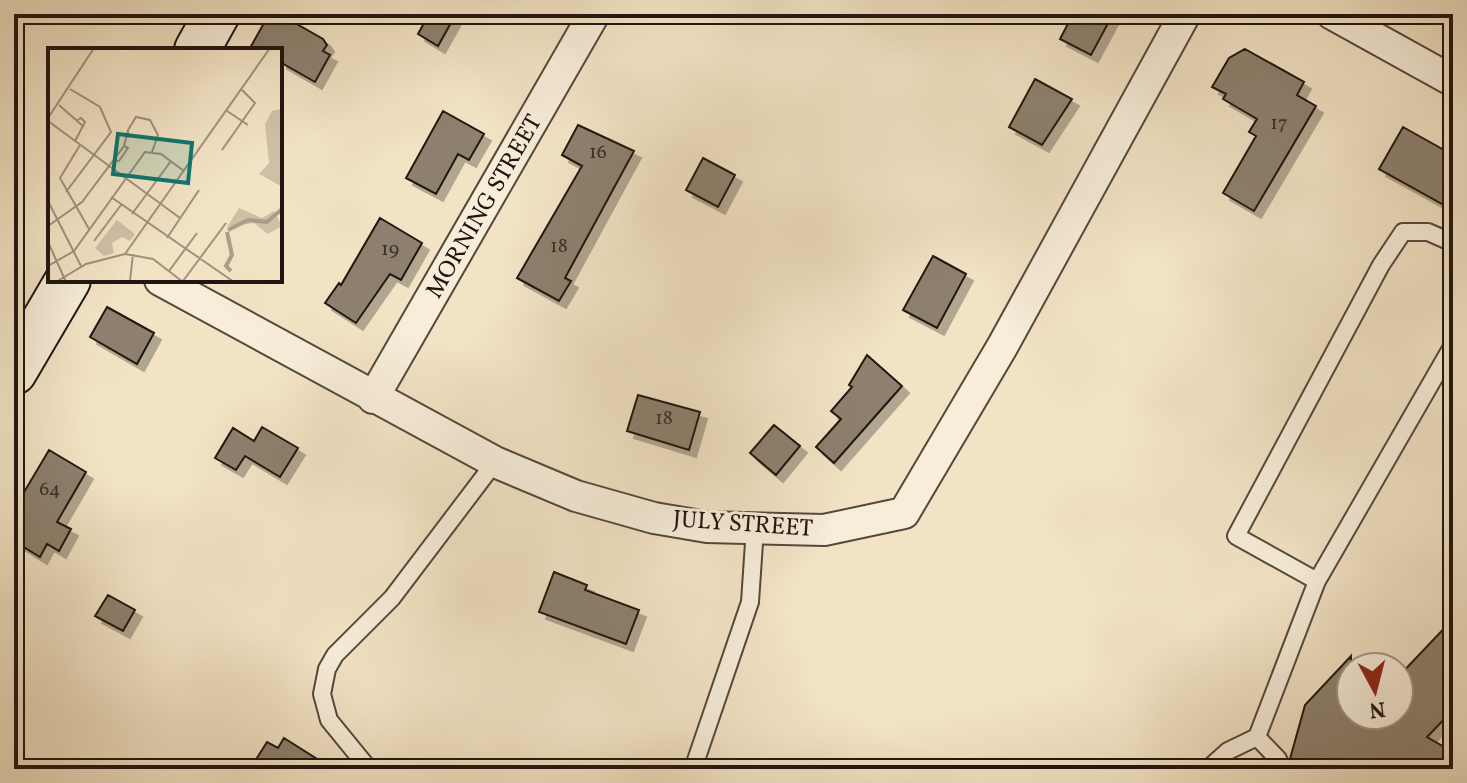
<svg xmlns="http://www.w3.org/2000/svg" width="1467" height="783" viewBox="0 0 1467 783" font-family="Vollkorn,serif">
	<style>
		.building { fill: #8d806e; stroke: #201510; stroke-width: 2; filter: url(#shadow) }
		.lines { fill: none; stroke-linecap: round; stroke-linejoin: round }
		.lane-casing { stroke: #54483d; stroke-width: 20 }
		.street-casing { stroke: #54483d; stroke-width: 34 }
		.secondary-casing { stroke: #201510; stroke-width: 48 }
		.lane { stroke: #f7edd9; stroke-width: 16 }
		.street { stroke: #f7edd9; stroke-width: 30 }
		.secondary { stroke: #f7edd9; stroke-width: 44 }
		.labels { text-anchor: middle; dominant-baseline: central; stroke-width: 6; stroke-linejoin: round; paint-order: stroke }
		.number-label { font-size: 20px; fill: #3b3028 }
		.street-label { font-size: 24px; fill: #201510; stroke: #f7edd9 }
		.inset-river { fill: none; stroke: #ab9d87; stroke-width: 4 }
		.inset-road { fill: none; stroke: #9e917d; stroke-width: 2 }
		.view { fill: #0f766e; fill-opacity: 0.15; stroke: #0f766e; stroke-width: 4 }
		.inset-edge { fill: none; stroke: #201510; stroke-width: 4 }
	</style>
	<defs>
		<filter id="shadow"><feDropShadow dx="7" dy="7" stdDeviation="0" flood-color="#0004"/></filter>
	</defs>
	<rect width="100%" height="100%" fill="#f2e3c5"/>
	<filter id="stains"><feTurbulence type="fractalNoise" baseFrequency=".0025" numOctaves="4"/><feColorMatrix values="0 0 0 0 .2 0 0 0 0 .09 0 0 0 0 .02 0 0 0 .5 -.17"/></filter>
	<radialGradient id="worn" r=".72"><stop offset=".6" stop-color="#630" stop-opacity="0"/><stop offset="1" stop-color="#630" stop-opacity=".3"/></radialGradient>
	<path class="building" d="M 269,14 L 279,14 L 323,39 L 327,45 L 323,51 L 330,55 L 315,82 L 280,62 L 280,50 L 249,50 Z
		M 429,14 L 456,14 L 438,46 L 418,34 Z
		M 1073,14 L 1113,14 L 1091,55 L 1060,39 Z
		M 1245,49 L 1304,82 L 1297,95 L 1316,106 L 1254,211 L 1223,193 L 1256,136 L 1249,132 L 1257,119 L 1223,99 L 1226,94 L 1212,87 L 1229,58 Z
		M 1035,79 L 1072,99 L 1042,145 L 1009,127 Z
		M 443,111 L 484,134 L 469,160 L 458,154 L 436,194 L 406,178 Z
		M 578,125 L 634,151 L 565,278 L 571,281 L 559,301 L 517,278 L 582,166 L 562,155 Z
		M 1403,127 L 1453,155 L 1453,210 L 1379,169 Z
		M 703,158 L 735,175 L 718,207 L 686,190 Z
		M 380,218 L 422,243 L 401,280 L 390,274 L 356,323 L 325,303 L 339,283 L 341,285 Z
		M 933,256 L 966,274 L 937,328 L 903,310 Z
		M 107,307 L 154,333 L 137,364 L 90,337 Z
		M 867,355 L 902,386 L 834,463 L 816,447 L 841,419 L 831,411 L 852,387 L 849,385 Z
		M 638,395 L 700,412 L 689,450 L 627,431 Z
		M 774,425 L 800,446 L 776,475 L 750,453 Z
		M 262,427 L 298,448 L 280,477 L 245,456 L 236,470 L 215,458 L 233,428 L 254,441 Z
		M 49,450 L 86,472 L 57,522 L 71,529 L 59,551 L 47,544 L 40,557 L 14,541 L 14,509 Z
		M 554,572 L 587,585 L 585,590 L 639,610 L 626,644 L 539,612 Z
		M 108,595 L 135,610 L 123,631 L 95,616 Z
		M 1453,619 L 1453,710 L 1427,737 L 1453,752 L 1453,769 L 1313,769 L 1292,765 L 1290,759 L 1305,705 L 1351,656 L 1351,715 L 1399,715 L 1399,676 Z
		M 284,738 L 333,769 L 250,769 L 267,742 L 278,748 Z"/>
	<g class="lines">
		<g class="lane-casing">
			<path id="lane" d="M 1317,581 L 1236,536 L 1381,265 L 1403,232 L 1428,232 L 1453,243
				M 1257,737 L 1278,759 L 1282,769
				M 369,769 L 329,720 L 322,694 L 327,669 L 335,655 L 392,598 L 495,462
				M 693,769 L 750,602 L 755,528
				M 1208,769 L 1228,751 L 1257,737 L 1317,581 L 1453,345"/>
		</g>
		<g class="street-casing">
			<path id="street" d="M 1332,14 L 1453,81
				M 160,280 L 495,462 L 576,496 L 654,518 L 707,527 L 824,530 L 904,513 L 1002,347 L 1185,14
				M 373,398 L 594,14"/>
		</g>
		<g class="secondary-casing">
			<path id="secondary" d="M 197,50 L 217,14
				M 14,372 L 68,280"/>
		</g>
		<use href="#lane" class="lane"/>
		<use href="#street" class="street"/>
		<use href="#secondary" class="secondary"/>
	</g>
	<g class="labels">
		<g class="number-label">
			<text x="1279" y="124">17</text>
			<text x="598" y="153">16</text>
			<text x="559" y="247">18</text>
			<text x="390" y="250">19</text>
			<text x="664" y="419">18</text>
			<text x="50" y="490">64</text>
		</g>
		<g class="street-label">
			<text transform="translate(485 207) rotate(-60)">MORNING STREET</text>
			<text transform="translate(743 525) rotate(4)">JULY STREET</text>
		</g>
	</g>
	<g transform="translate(48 48)">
		<rect width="234" height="234" fill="#f2e3c5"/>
		<path d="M 234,61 L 234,137 L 231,137 L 211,126 L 221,115 L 217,76 L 224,63 ZM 191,160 L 214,170 L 226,163 L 234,178 L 220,186 L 206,175 L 179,179 ZM 69,172 L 87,186 L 82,193 L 74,189 L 64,195 L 66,205 L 56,208 L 47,200 Z" fill="#cec0a6"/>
		<path class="inset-river" d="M 180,182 L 200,172 L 219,174 L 234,161M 179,184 L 184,207 L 178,218 L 183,223"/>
		<path class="inset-road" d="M 11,57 L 36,79M 179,63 L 200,77M 0,70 L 46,0M 0,73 L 132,170M 80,82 L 88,69 L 102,72 L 110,87 L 104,104M 27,93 L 37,74 L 33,70 L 28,73M 32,97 L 12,130 L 41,181M 174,102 L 207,55 L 194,42M 65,112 L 71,113 L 80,100 L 76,98M 18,144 L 63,84 L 52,59 L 22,41M 63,149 L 186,234M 0,153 L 33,218M 84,166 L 123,113M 0,178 L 34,154 L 76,98 L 80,82 L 80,90M 119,190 L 151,142M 46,193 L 73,157M 0,194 L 18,234M 77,206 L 222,0M 0,218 L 26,203 L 97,104 L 113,106 L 136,123M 121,223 L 149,185M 82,233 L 85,206M 135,233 L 178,175M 8,234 L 38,216 L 77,206 L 105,211 L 135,234M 59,234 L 92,234"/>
		<path class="view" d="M 70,86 L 144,95 L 140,135 L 65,126 Z"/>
		<rect width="234" height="234" class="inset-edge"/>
	</g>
	<rect width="1467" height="783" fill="none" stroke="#f2e3c5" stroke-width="48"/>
	<rect x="16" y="16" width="1435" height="751" fill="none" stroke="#201510" stroke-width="4"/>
	<rect x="24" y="24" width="1419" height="735" fill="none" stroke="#201510" stroke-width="2"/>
	<g transform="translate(1375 691) rotate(173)"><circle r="38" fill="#f7edd9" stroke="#a19789" stroke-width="2"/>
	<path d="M0-6L14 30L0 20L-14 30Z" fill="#8f2418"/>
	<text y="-12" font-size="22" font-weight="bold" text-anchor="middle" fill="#201510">N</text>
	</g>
	<rect width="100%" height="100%" filter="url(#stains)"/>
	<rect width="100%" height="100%" fill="url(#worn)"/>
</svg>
